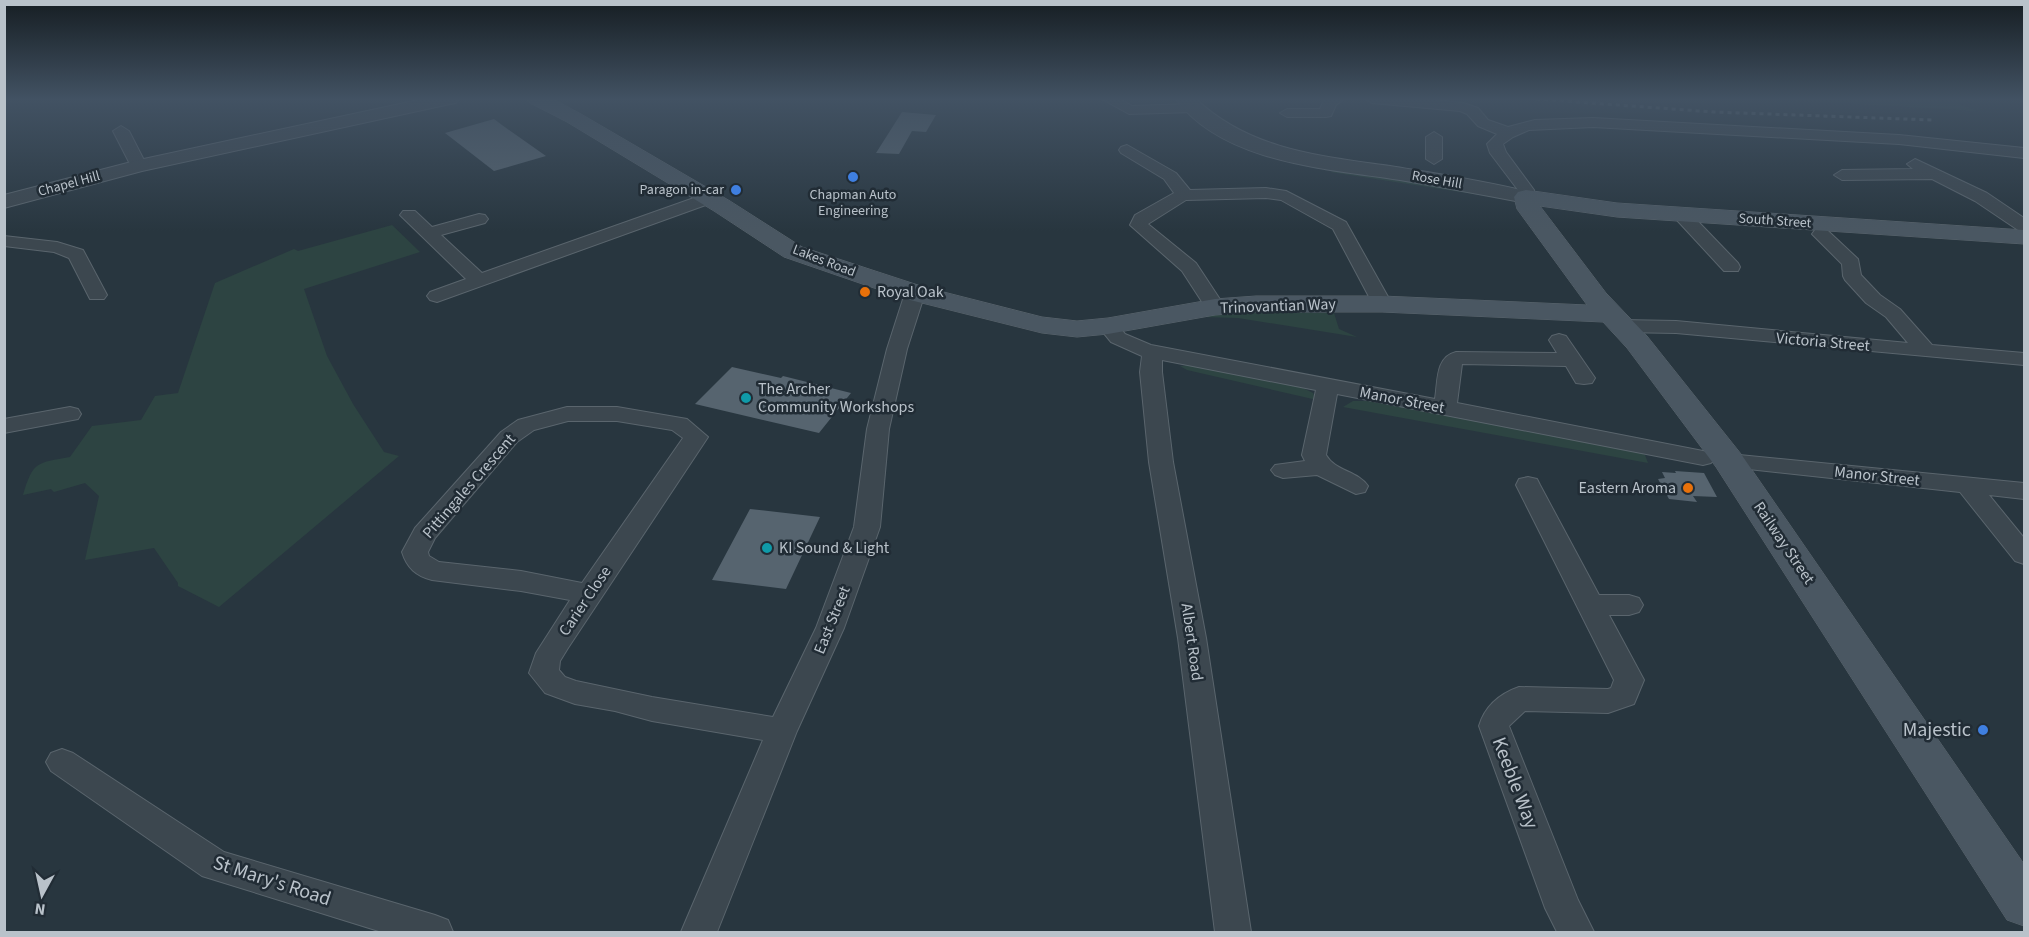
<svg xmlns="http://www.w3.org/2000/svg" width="2029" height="937" viewBox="0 0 2029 937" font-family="'Source Sans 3',sans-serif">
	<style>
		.green { fill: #2d4442 }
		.building { fill: #56646f }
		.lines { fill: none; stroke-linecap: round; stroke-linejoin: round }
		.minor-casing { stroke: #5a656d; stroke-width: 2 }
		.tertiary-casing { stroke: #5a656d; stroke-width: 2 }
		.secondary-casing { stroke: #5a656d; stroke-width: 1 }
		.minor { fill: #3c474f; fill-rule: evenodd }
		.tertiary { fill: #3c474f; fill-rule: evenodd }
		.secondary { fill: #4a5762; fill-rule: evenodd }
		.rail { stroke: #606e78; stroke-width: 3; stroke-dasharray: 4 4; stroke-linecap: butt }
		.shop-dot { fill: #3f7fe0; stroke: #212c35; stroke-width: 2 }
		.food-dot { fill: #e8710a; stroke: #212c35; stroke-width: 2 }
		.culture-dot { fill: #0f9aa8; stroke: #212c35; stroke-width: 2 }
		.labels { text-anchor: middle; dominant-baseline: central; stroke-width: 5; stroke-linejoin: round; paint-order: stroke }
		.far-street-label { font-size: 14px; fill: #b9c2ca; stroke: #212c35 }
		.far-poi-label { font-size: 14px; fill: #b9c2ca; stroke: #212c35; text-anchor: end }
		.poi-label { font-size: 16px; fill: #b9c2ca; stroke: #212c35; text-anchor: start }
		.street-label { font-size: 16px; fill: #b9c2ca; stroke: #212c35 }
		.near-poi-label { font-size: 20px; fill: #b9c2ca; stroke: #212c35; text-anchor: end }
		.near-street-label { font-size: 20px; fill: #b9c2ca; stroke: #212c35 }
	</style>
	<rect width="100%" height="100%" fill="#28363f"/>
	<path class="green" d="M 1775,99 L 1978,99 L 1959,104 L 1977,111 Z
		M 1343,169 L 1502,197 L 1506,199 L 1330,172 Z
		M 392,225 L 420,252 L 304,289 L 327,356 L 353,404 L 384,452 L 399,456 L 219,607 L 178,586 L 178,583 L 154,548 L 85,560 L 99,496 L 85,483 L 54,492 L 51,489 L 23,495 C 33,461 37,463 70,457 L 92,426 L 141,420 L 155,396 L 178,393 L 215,283 L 294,249 L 298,251 Z
		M 1266,312 L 1334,313 L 1339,329 L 1357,337 L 1238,318 L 1202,317 L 1224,313 Z
		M 1191,365 L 1303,388 L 1313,393 L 1317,400 L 1187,370 L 1180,366 Z
		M 1353,401 L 1372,401 L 1641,453 L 1645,455 L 1648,463 L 1343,407 Z"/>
	<path class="building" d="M 902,112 L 936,115 L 926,132 L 912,131 L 899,154 L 876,153 Z
		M 494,119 L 502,125 L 546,156 L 494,171 L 445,133 Z
		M 732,367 L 781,378 L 783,376 L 851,393 L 819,433 L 695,404 Z
		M 1675,471 L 1704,473 L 1717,497 L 1693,496 L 1697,502 L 1669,499 L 1658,479 L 1665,478 L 1662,472 L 1676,473 Z
		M 750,509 L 820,517 L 786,589 L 712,580 Z"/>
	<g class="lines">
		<g class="minor-casing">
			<path id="minor" d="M 1102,99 L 1120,99 L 1132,106 L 1193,104 L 1200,108 L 1193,112 L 1129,114 Z
				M 1324,99 L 1344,99 L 1336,105 L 1331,116 L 1326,117 L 1287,117 L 1280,113 L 1287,109 L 1320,109 Z
				M 1365,99 L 1425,99 L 1463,103 L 1478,108 L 1488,120 L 1508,127 L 1535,120 L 1593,118 L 1899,135 L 2024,148 L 2024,158 L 1899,144 L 1593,127 L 1529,130 L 1513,137 L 1503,144 L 1506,152 L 1534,190 L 1532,201 L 1520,201 L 1518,190 L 1490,153 L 1487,144 L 1497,134 L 1478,126 L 1467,114 L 1460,111 L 1372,103 Z
				M 121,126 L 129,131 L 147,166 L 145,169 L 133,169 L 131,166 L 113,131 Z
				M 1434,132 L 1442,137 L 1442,159 L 1434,164 L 1426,159 L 1426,137 Z
				M 1127,145 L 1176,173 L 1190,190 L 1266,188 L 1286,191 L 1346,222 L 1392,304 L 1389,308 L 1375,308 L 1333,229 L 1281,200 L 1266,198 L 1186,200 L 1148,224 L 1196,263 L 1225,307 L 1222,311 L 1208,311 L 1182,271 L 1130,225 L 1135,215 L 1174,193 L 1164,179 L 1121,153 L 1119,150 L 1121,147 Z
				M 1915,159 L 1987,193 L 2024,218 L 2024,231 L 2018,230 L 1975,201 L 1932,179 L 1842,180 L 1834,175 L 1842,170 L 1913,169 L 1907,164 Z
				M 708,193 L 714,194 L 716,198 L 714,202 L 437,302 L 430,300 L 427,296 L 430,292 L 466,279 L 400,215 L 403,211 L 415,211 L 432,227 L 479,214 L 485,215 L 488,219 L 485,223 L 441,235 L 482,273 Z
				M 1681,209 L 1687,210 L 1738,263 L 1740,267 L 1738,271 L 1724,271 L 1675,218 L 1672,214 L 1675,210 Z
				M 1821,229 L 1827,230 L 1858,259 L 1861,275 L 1880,295 L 1900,309 L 1932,345 L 2024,353 L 2024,365 L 1676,333 L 1622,332 L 1615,330 L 1612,326 L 1615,322 L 1622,320 L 1676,321 L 1908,343 L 1886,317 L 1866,303 L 1845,280 L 1843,276 L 1842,264 L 1812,234 L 1815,230 Z
				M 4,236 L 57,242 L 83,250 L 107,295 L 104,299 L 90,299 L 69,258 L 54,252 L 4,246 Z
				M 915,287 L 922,289 L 925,293 L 907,349 L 889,429 L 880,527 L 844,628 L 797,731 L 717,932 L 681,932 L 763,740 L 652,721 L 615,711 L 575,704 L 545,693 L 529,673 L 536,653 L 570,600 L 521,591 L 432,580 C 416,576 407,568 402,552 L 415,528 L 501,432 L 518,420 L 567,407 L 617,407 L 687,419 L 708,437 L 568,648 L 560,661 L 559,670 L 565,677 L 576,681 L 652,697 L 773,717 L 816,628 L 854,527 L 867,429 L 887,349 L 905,293 L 908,289 ZM 568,421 L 617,421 L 672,430 L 683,438 L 582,583 L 521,571 L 439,562 L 429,556 L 428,552 L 435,538 L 517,442 L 534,430 Z
				M 1108,320 L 1115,322 L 1125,334 L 1151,345 L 1435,399 C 1438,382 1435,357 1456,352 L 1557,353 L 1549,340 L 1552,336 L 1559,334 L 1566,336 L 1595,378 L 1592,383 L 1584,384 L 1576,383 L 1566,366 L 1462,364 L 1457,403 L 1703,451 L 1711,453 L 1715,458 L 1711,463 L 1703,465 L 1337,394 L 1326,455 C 1335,471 1358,471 1368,486 L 1365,492 L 1356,494 L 1317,475 L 1283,478 L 1275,475 L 1271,470 L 1275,465 L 1305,461 L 1302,455 L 1316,390 L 1162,360 L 1162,372 L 1173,462 L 1206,638 L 1251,932 L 1215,932 L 1178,638 L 1149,462 L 1140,372 L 1142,356 L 1111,342 L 1098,326 L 1101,322 Z
				M 70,407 L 78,409 L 81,414 L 78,419 L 4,433 L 4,419 Z
				M 1729,454 L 2024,483 L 2024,499 L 1989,495 L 2024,538 L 2024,564 L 2015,561 L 1960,492 L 1721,466 L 1717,461 L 1721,456 Z
				M 1528,477 L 1537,479 L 1540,485 L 1599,595 L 1629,595 L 1639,598 L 1643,605 L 1639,612 L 1629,615 L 1609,615 L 1644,680 L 1634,704 L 1608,713 L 1525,711 L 1509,726 L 1578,900 L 1594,932 L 1557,932 L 1545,908 L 1479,726 C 1485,706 1499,694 1519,687 L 1608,689 L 1611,688 L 1614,680 L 1516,485 L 1519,479 Z
				M 62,749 L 73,753 L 224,852 L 435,915 L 448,920 L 453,932 L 382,932 L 202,876 L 51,771 L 46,762 L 51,753 Z"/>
		</g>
		<g class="tertiary-casing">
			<path id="tertiary" d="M 423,99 L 459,99 L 456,103 L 450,104 L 142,171 L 4,208 L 4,195 L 139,160 Z
				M 1176,99 L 1196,99 C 1250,150 1320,156 1390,166 C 1438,174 1486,181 1533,193 L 1537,197 L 1533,201 L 1526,203 C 1484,195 1442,187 1400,180 C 1329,169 1222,163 1176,99 Z"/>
		</g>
		<g class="secondary-casing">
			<path id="secondary" d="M 527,99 L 553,99 L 581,114 L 730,201 L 802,247 L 924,287 L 1042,317 L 1077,321 L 1108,318 L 1215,299 L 1256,296 L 1382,296 L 1587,305 L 1517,209 L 1514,197 L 1518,192 L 1526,190 L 1617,203 L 2024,230 L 2024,244 L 1617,217 L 1540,206 L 1606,293 L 1647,336 L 1741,454 L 2024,864 L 2024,926 L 2007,920 L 1716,467 L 1627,348 L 1603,322 L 1382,312 L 1256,312 L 1215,315 L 1108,334 L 1077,337 L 1042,333 L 906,299 L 784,257 L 714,211 L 567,122 L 530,103 Z"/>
		</g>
		<use href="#minor" class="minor"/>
		<use href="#tertiary" class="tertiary"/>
		<use href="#secondary" class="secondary"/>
		<path class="rail" d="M 1536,99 L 1714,112 L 1933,120"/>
	</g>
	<linearGradient id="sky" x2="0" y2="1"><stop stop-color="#161e23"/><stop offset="0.43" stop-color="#425263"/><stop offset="1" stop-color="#425263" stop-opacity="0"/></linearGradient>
	<rect width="2029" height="231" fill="url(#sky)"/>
	<g class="shop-dot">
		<circle cx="853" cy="177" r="6"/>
		<circle cx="736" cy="190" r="6"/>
		<circle cx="1983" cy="730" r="6"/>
	</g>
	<g class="food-dot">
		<circle cx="865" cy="292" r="6"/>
		<circle cx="1688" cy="488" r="6"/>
	</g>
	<g class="culture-dot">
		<circle cx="746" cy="398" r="6"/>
		<circle cx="767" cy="548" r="6"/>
	</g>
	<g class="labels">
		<g class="far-street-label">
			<text transform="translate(1437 180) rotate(10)">Rose Hill</text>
			<text transform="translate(69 184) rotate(-15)">Chapel Hill</text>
			<text transform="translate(1775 221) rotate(4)">South Street</text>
			<text transform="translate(824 261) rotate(21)">Lakes Road</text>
		</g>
		<g class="far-poi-label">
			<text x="724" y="190">Paragon in-car</text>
			<text x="853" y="195" text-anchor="middle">Chapman Auto<tspan x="853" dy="16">Engineering</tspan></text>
		</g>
		<g class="poi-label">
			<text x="877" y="292">Royal Oak</text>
			<text x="758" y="389">The Archer<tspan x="758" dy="18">Community Workshops</tspan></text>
			<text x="1676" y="488" text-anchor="end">Eastern Aroma</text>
			<text x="779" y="548">KI Sound &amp; Light</text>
		</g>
		<g class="street-label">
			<text transform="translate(1278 306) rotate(-2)">Trinovantian Way</text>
			<text transform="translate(1823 342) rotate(5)">Victoria Street</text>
			<text transform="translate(1402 400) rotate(11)">Manor Street</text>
			<text transform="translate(1877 476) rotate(6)">Manor Street</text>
			<text transform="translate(469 486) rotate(-49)">Pittingales Crescent</text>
			<text transform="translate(1784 543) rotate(56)">Railway Street</text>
			<text transform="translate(585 601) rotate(-56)">Carier Close</text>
			<text transform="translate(832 620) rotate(-68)">East Street</text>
			<text transform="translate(1192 642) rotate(82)">Albert Road</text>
		</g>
		<g class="near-poi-label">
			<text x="1971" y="730">Majestic</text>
		</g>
		<g class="near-street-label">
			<text transform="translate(1515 783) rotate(69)">Keeble Way</text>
			<text transform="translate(272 881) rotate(18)">St Mary's Road</text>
		</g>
	</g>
	<rect width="2029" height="937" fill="none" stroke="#b9c2ca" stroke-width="12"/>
	<g transform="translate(42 895) rotate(188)" stroke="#212c35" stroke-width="4.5" paint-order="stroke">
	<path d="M0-4.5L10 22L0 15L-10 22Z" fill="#b9c2ca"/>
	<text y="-9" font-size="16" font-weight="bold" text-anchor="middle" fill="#b9c2ca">N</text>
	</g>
</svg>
